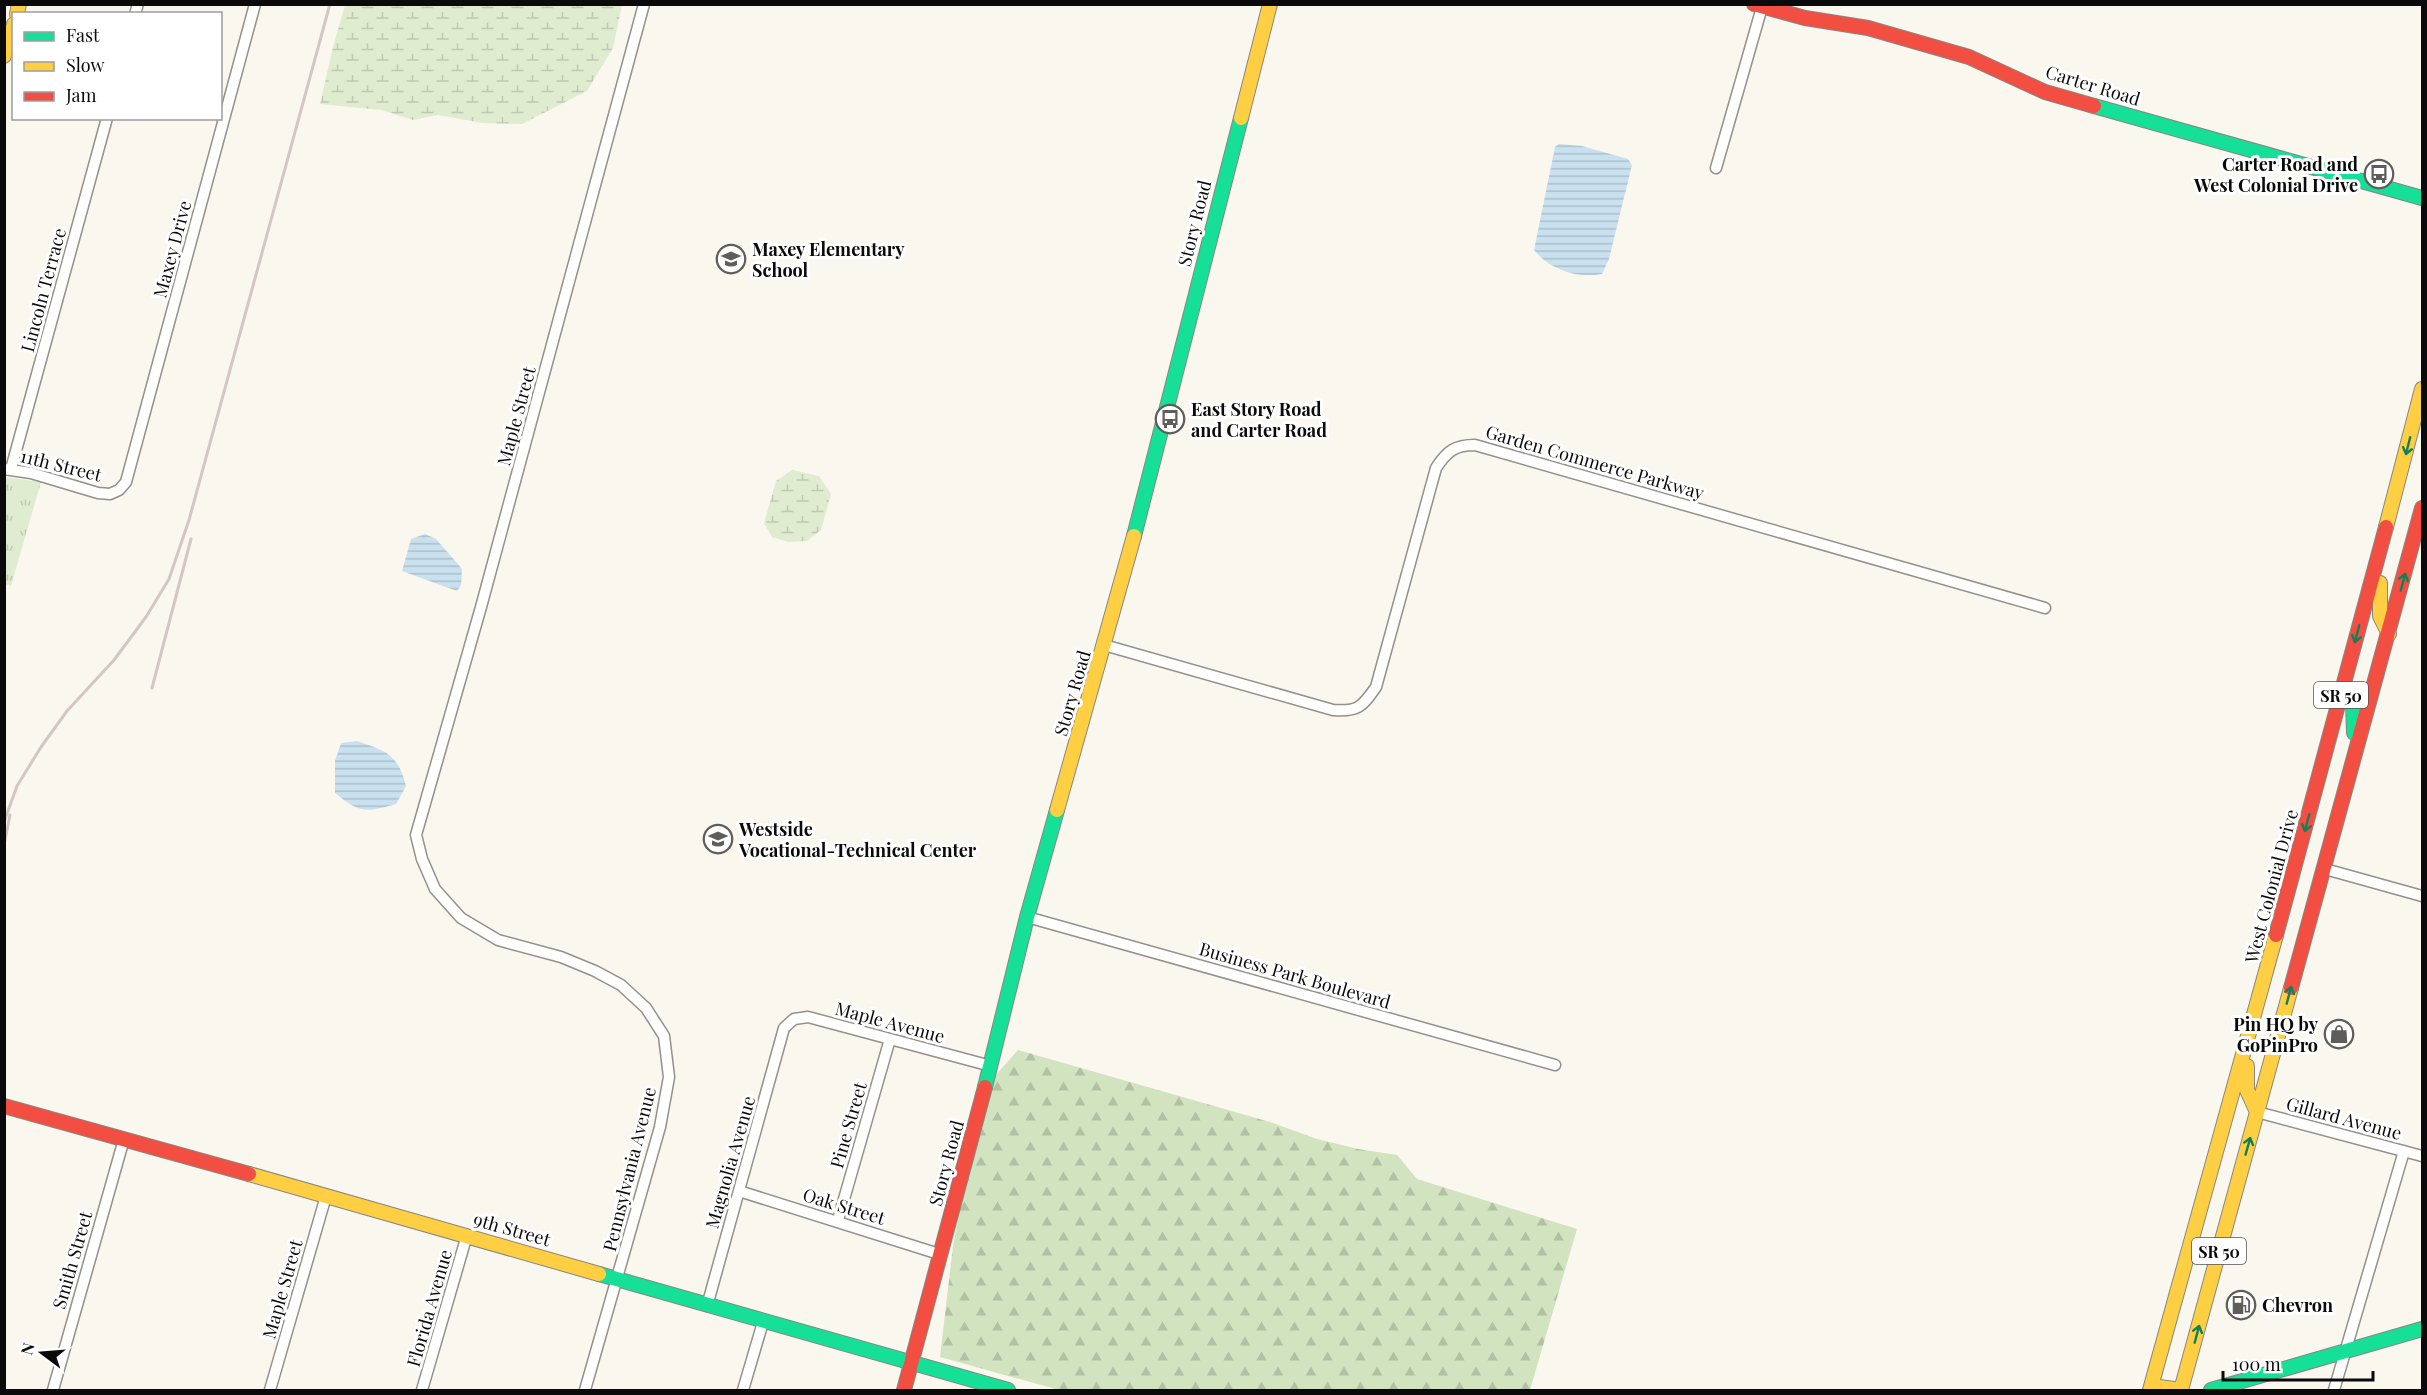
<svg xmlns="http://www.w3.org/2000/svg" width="2427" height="1395" viewBox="0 0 2427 1395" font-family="'Playfair Display',serif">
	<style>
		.forest { fill: url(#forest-firs) }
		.wetland { fill: url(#wetland-marsh) }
		.park { fill: url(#park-tufts) }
		.water { fill: url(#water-rules) }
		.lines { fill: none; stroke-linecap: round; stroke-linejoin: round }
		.street-casing { stroke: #92918d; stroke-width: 13 }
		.fast-casing { stroke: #888783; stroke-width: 16 }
		.slow-casing { stroke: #888783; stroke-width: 16 }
		.jam-casing { stroke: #888783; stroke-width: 16 }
		.street { stroke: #fefefc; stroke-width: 10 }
		.fast { stroke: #16e098; stroke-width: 14 }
		.slow { stroke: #ffcf43; stroke-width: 14 }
		.jam { stroke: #f24e42; stroke-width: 14 }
		.rail { stroke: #d4c6c4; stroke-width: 3 }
		.oneway { stroke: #118058 }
		.labels { text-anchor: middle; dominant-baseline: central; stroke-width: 6; stroke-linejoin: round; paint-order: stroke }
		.shield { fill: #fff; stroke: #545454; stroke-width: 1.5 }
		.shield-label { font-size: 16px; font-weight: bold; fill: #0a0a0a }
		.street-label { font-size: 18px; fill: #0a0a0a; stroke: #fff }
		.poi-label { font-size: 18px; font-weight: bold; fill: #0a0a0a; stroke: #fff; text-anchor: start }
	</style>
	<defs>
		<pattern id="forest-firs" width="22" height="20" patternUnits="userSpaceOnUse" patternTransform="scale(1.5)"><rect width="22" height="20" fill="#d1e3bf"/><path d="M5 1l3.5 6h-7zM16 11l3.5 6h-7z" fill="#b2c1a3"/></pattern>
		<pattern id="wetland-marsh" width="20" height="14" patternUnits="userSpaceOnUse" patternTransform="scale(1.5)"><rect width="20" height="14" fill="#e0ecd0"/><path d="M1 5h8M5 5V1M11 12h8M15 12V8" fill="none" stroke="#bfc9b1"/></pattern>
		<pattern id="park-tufts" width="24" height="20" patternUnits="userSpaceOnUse" patternTransform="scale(1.5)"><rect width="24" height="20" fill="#e0ecd0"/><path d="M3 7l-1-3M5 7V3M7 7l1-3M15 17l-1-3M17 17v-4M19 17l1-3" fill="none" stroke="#bfc9b1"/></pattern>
		<pattern id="water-rules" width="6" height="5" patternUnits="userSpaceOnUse" patternTransform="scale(1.5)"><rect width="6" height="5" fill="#c9e0ef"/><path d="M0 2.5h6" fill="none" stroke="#abbfcc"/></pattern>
	</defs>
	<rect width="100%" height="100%" fill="#f9f7ee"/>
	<path class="forest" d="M 1018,1050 L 1270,1122 L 1317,1139 L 1358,1149 L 1397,1155 L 1417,1179 L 1577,1229 L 1530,1390 L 1059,1390 L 940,1357 L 953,1246 L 963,1192 L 988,1084 Z"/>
	<path class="wetland" d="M 345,5 L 345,4 L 622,5 L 613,48 L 587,91 L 522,124 L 482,123 L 438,115 L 413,120 L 381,110 L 320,104 L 333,47 Z
		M 792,470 L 819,476 L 831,494 L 821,530 L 807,541 L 788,542 L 772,537 L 764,523 L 776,481 Z"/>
	<path class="park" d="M 5,477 L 41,482 L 11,586 L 5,584 Z"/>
	<path class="water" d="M 1559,144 L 1582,146 L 1628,159 L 1632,165 L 1609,259 L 1602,274 C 1578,279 1550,270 1534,250 L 1555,147 Z
		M 425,534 L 436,539 L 462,569 L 461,585 L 457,591 L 402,571 L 411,539 Z
		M 357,741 C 386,751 398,754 406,786 L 396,804 C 364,813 360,813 335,793 L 335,761 L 341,743 Z"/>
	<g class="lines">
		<g class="street-casing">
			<path id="street" d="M 135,14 L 138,4
				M 1716,168 L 1762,7
				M 4,469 L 31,473 L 98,493 L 110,494 L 119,490 L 126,482 L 255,4
				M 11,469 L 107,118
				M 1104,645 L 1333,710 C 1358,712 1362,707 1376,687 L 1436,468 C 1447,451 1455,445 1475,445 L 2045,608
				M 2325,869 L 2422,896
				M 1027,917 L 1555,1065
				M 2257,1112 L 2422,1156
				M 739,1191 L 939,1254
				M 838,1220 L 890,1039
				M 707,1306 L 784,1028 L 794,1019 L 808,1017 L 991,1066
				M 53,1390 L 124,1139
				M 270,1390 L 326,1196
				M 422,1390 L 467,1235
				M 585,1390 L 660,1127 L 669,1077 L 664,1036 L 646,1008 L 621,985 L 595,971 L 561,957 L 498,940 L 461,918 L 435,889 L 422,859 L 416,835 L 481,607 L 644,4
				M 743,1390 L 763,1322
				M 2334,1390 L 2404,1151"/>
		</g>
		<g class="fast-casing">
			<path id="fast" d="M 2094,106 L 2422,198
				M 1134,536 L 1241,118
				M 2343,688 L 2353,703 L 2354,733
				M 985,1087 L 1027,917 L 1057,810
				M 599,1274 L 1008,1390
				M 2211,1390 L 2422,1329"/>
		</g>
		<g class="slow-casing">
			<path id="slow" d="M 17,14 L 19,4
				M 4,56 L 14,24
				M 1241,118 L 1270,4
				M 2386,527 L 2422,389
				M 2380,583 L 2380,616 L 2389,634
				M 1057,810 L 1134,536
				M 2247,1066 L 2247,1090 L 2257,1112
				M 249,1174 L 599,1274
				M 2152,1386 L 2181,1390
				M 2150,1390 L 2276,935
				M 2181,1390 L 2291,988"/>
		</g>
		<g class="jam-casing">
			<path id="jam" d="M 1754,4 L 1805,18 L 1868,28 L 1969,57 L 2045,92 L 2094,106
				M 2276,935 L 2386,527
				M 2291,988 L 2422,508
				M 4,1106 L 249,1174
				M 904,1390 L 985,1087"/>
		</g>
		<use href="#street" class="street"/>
		<use href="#fast" class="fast"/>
		<use href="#slow" class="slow"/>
		<use href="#jam" class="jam"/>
		<path class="rail" d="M 152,688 L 191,539
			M 4,822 L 17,786 L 41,747 L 67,711 L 114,660 L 146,617 L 169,579 L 189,520 L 330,4
			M 4,845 L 10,815"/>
	</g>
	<defs><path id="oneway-shaft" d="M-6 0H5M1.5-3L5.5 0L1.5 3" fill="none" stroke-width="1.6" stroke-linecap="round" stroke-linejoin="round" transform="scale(1.5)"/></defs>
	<g class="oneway">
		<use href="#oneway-shaft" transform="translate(2408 446) rotate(104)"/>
		<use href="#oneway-shaft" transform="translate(2403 582) rotate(-75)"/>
		<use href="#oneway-shaft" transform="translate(2357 634) rotate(105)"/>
		<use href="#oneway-shaft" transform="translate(2307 823) rotate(105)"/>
		<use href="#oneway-shaft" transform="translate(2289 995) rotate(-75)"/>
		<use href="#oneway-shaft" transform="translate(2248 1146) rotate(-74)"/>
		<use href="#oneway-shaft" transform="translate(2197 1334) rotate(-75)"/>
	</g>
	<defs>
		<g id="bus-ring" transform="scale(1.5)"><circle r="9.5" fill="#fff" stroke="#5e5d5a" stroke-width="1.5"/><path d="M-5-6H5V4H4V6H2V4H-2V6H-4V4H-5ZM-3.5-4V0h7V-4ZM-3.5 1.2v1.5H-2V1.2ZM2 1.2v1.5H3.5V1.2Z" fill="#5e5d5a"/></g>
		<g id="school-ring" transform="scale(1.5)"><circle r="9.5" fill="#fff" stroke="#5e5d5a" stroke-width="1.5"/><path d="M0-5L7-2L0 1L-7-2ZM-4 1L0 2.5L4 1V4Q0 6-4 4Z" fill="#5e5d5a"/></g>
		<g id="shop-ring" transform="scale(1.5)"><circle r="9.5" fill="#fff" stroke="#5e5d5a" stroke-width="1.5"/><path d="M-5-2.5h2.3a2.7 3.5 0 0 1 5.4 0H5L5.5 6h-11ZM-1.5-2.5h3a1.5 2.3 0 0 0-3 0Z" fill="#5e5d5a"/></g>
		<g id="fuel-ring" transform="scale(1.5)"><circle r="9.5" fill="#fff" stroke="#5e5d5a" stroke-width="1.5"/><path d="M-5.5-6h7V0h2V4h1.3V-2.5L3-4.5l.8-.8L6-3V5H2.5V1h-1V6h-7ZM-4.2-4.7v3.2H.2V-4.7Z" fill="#5e5d5a"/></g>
	</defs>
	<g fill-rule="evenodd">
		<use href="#bus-ring" x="2379" y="174"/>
		<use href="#school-ring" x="731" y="259"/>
		<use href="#bus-ring" x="1170" y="419"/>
		<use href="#school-ring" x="718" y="839"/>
		<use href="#shop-ring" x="2339" y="1034"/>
		<use href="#fuel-ring" x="2241" y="1305"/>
	</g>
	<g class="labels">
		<g class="shield">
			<rect x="2314" y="682" width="54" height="26" rx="4.5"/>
			<rect x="2192" y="1238" width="54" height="26" rx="4.5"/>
		</g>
		<g class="shield-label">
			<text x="2341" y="695">SR 50</text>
			<text x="2219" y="1251">SR 50</text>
		</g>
		<g class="street-label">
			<text transform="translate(2093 85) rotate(17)">Carter Road</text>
			<text transform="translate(1194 223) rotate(-76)">Story Road</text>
			<text transform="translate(172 249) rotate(-75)">Maxey Drive</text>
			<text transform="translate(43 290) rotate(-75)">Lincoln Terrace</text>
			<text transform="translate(516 416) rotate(-75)">Maple Street</text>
			<text transform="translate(1595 462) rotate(16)">Garden Commerce Parkway</text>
			<text transform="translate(61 465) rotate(14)">11th Street</text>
			<text transform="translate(1072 693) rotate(-74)">Story Road</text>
			<text transform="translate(2271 886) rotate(-75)">West Colonial Drive</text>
			<text transform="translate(1295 975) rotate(16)">Business Park Boulevard</text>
			<text transform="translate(890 1022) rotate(15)">Maple Avenue</text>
			<text transform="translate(2344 1118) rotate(15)">Gillard Avenue</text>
			<text transform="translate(848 1125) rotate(-74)">Pine Street</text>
			<text transform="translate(730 1162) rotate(-74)">Magnolia Avenue</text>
			<text transform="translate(946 1163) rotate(-75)">Story Road</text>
			<text transform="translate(629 1169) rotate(-76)">Pennsylvania Avenue</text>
			<text transform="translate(844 1206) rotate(17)">Oak Street</text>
			<text transform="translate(512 1229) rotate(16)">9th Street</text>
			<text transform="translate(72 1260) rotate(-74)">Smith Street</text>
			<text transform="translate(282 1289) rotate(-74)">Maple Street</text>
			<text transform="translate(429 1308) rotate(-74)">Florida Avenue</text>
		</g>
		<g class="poi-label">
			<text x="2358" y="164" text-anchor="end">Carter Road and<tspan x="2358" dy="21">West Colonial Drive</tspan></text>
			<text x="752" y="249">Maxey Elementary<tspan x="752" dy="21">School</tspan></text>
			<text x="1191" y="409">East Story Road<tspan x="1191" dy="21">and Carter Road</tspan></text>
			<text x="739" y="829">Westside<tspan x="739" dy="21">Vocational-Technical Center</tspan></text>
			<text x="2318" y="1024" text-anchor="end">Pin HQ by<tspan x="2318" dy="21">GoPinPro</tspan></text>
			<text x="2262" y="1305">Chevron</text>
		</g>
	</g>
	<rect width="2427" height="1395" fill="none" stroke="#0a0a0a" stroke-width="12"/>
	<rect x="12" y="12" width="210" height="108" fill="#ffffff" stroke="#9d9d9d" stroke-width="1.5"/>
	<rect x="24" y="32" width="30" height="9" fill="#16e098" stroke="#9d9d9d" stroke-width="1.5"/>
	<text x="66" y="42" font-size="18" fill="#0a0a0a">Fast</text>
	<rect x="24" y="62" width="30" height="9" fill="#ffcf43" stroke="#9d9d9d" stroke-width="1.5"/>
	<text x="66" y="72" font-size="18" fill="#0a0a0a">Slow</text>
	<rect x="24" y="92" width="30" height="9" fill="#f24e42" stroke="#9d9d9d" stroke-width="1.5"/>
	<text x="66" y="102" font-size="18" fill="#0a0a0a">Jam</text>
	<g transform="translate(42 1353) rotate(286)" stroke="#ffffff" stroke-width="4.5" paint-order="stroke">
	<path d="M0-4.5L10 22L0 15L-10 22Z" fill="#0a0a0a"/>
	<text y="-9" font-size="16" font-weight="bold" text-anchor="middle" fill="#0a0a0a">N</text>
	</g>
	<path d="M2223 1371v9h150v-9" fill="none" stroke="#0a0a0a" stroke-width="3"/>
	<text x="2232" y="1371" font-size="18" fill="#0a0a0a" stroke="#ffffff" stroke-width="4.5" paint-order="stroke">100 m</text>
</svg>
